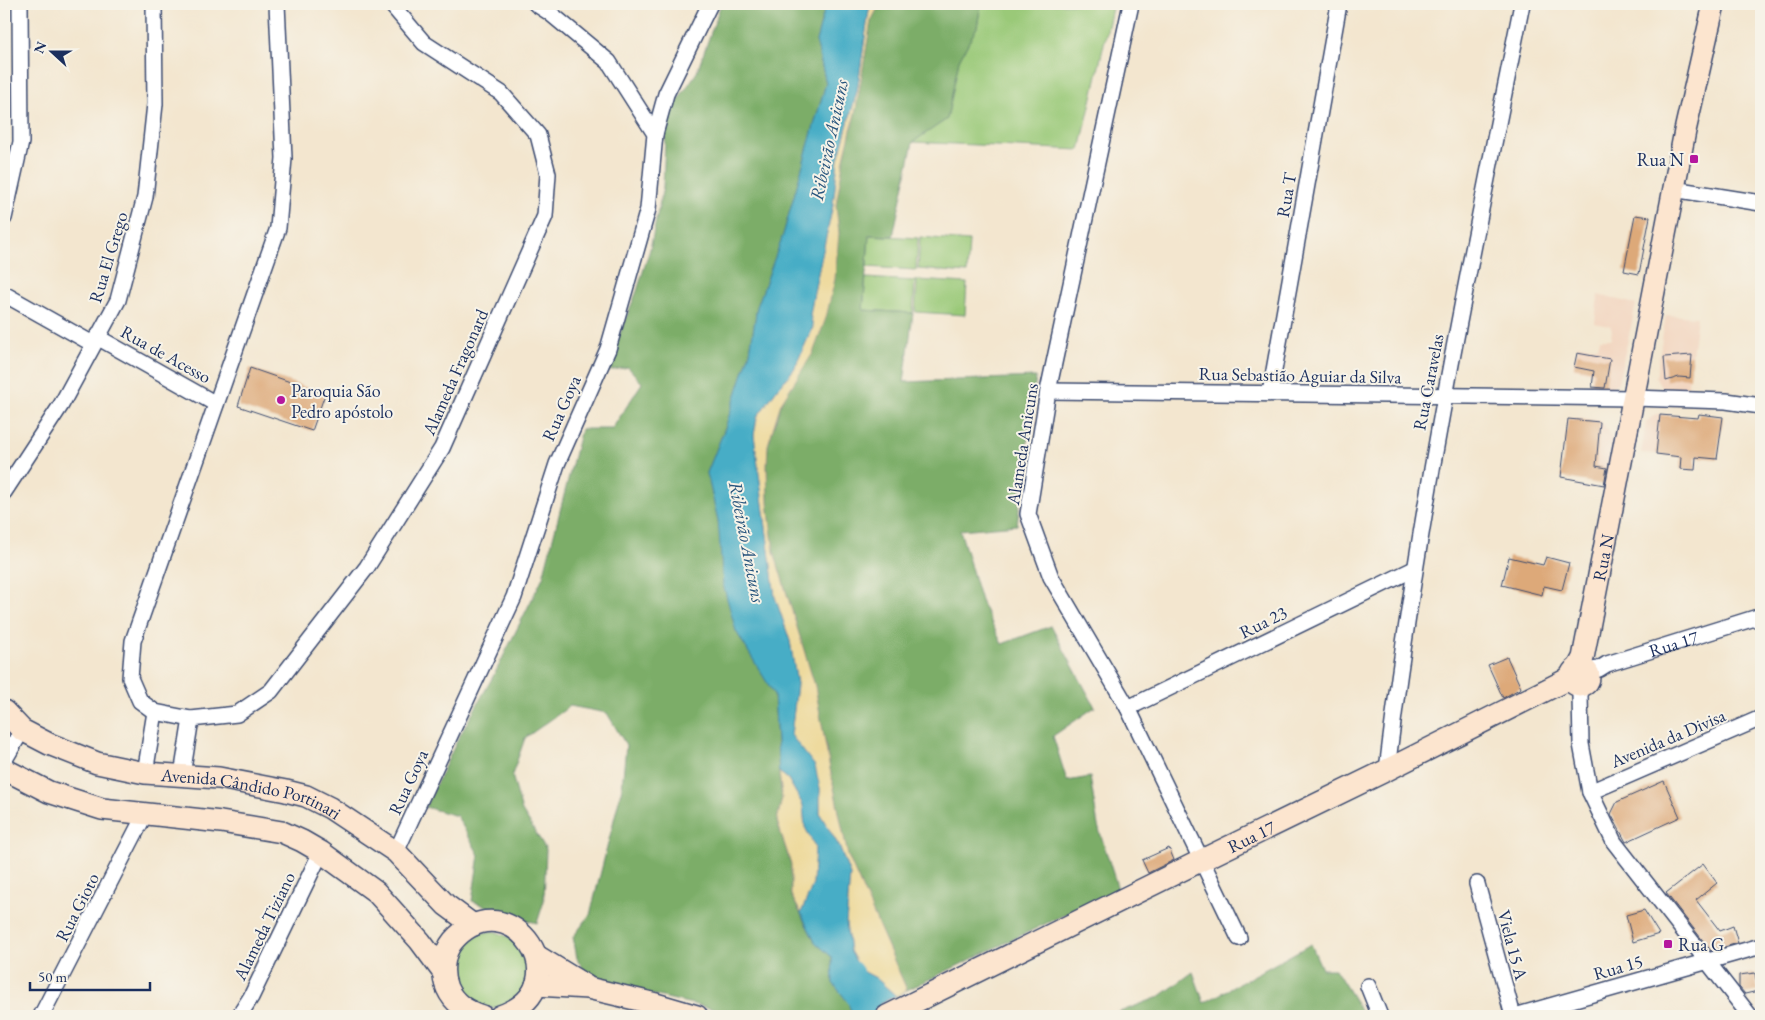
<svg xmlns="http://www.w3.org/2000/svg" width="1765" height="1020" viewBox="0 0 1765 1020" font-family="'EB Garamond',serif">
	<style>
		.built { fill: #f2d4be }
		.green { fill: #9ac978; stroke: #5a7c6b }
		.forest { fill: #7bad68; stroke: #4b6e63 }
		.sand { fill: #eeda9e; stroke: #84847e }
		.water { fill: #46adc6; stroke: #306e92 }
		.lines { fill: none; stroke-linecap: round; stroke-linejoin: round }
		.river { stroke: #46adc6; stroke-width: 29 }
		.building { fill: #dda979 }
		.street-casing { stroke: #3b4a6f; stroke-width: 18 }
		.secondary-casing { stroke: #3b4a6f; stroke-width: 24 }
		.street { stroke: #fff; stroke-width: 15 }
		.secondary { stroke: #fce5cf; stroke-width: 21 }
		.poi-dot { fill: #b5179e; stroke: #f7f3e8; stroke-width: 2 }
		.labels { text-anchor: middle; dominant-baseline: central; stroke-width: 4; stroke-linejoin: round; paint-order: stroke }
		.poi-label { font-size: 18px; fill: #1b2f5e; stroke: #f7f3e8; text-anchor: start }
		.street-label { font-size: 18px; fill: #1b2f5e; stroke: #f7f3e8 }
		.water-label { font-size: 19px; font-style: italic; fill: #28557d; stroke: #f7f3e8 }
	</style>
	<rect width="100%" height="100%" fill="#f7f3e8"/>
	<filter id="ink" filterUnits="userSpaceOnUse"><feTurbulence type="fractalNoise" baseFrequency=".02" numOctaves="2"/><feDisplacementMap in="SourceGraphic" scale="10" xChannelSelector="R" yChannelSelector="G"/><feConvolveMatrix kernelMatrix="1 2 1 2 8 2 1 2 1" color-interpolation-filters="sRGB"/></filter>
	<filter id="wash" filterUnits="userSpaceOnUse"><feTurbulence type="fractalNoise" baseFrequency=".0096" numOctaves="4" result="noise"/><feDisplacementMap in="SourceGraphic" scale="20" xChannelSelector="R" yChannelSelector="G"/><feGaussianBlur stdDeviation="1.12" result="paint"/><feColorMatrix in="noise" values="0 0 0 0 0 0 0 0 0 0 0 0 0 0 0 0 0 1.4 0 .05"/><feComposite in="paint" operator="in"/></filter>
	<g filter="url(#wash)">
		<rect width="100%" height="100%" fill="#f3e6cf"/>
		<path class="built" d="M 1598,295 L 1636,304 L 1618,383 L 1606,390 L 1590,388 L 1592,372 L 1573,368 L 1578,345 L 1598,347 L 1600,339 L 1611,339 L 1612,327 L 1595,323 Z
			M 1666,315 L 1697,317 L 1687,392 L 1663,389 L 1656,378 Z
			M 1656,414 L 1684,417 L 1679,456 L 1641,453 L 1646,422 Z
			M 1568,418 L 1600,420 L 1609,432 L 1614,445 L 1607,485 L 1561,477 Z"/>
		<path class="green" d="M 981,4 L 1113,4 L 1080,150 L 913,142 L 947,119 L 959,60 L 977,27 Z
			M 869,235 L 918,238 L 916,270 L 867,267 Z
			M 920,237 L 969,241 L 967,273 L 918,269 Z
			M 866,278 L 915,281 L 913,313 L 863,310 Z
			M 917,280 L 967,283 L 965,315 L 915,312 Z
			M 494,931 L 518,941 L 530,964 L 524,990 L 504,1006 L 491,1008 L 480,1006 L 461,993 L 456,983 L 454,972 L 455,960 L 460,948 L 481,933 Z"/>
		<path class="forest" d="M 721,4 L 826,4 L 816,41 L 826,83 L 783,235 L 757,307 L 750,352 L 725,428 L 707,473 L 718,520 L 736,631 L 774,694 L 779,772 L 782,798 L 777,821 L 791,865 L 791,895 L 815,942 L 832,957 L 833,983 L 848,1002 L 852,1016 L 744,1016 L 589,980 L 577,958 L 573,937 L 590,915 L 622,788 L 626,745 L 607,713 L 570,706 L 525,738 L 512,775 L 522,811 L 546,849 L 544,901 L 537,923 L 514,917 L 472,901 L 479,855 L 457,816 L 425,807 L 458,739 L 496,671 L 543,577 L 581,429 L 612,429 L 642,383 L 628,367 L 604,372 L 637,291 L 650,249 L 663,187 L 665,141 L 668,115 L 697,72 Z
			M 880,4 L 981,4 L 977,27 L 959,60 L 947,119 L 913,142 L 893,236 L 869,235 L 863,310 L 913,313 L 904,382 L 1036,377 L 1017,525 L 960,530 L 981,601 L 1002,644 L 1051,626 L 1095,707 L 1053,736 L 1067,781 L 1090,777 L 1098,826 L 1118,889 L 907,990 L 848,856 L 829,764 L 815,686 L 774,552 L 768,503 L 767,466 L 768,445 L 781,403 L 791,385 L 839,233 L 836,205 L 843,163 L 856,109 L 871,21 Z
			M 1311,944 L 1322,969 L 1335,969 L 1364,1016 L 1109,1016 L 1159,997 L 1193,972 L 1204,1003 Z"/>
		<path class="sand" d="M 870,4 L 880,4 L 871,21 L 856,109 L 843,163 L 836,205 L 839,233 L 835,279 L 826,318 L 813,353 L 781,403 L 768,445 L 767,466 L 768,503 L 774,552 L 815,686 L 829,764 L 848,856 L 907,990 L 896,996 L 876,978 L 861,970 L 850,951 L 846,923 L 850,875 L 839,846 L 820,814 L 820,788 L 802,750 L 791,735 L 797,684 L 790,641 L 775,597 L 754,435 L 757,417 L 775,392 L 794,369 L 813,327 L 810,315 L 815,287 L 833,205 L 838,159 L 857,91 Z
			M 779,772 L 788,779 L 803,805 L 805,827 L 815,847 L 813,884 L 801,913 L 791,895 L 791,864 L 777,821 L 782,798 Z"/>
		<path class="water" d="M 826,4 L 870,4 L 857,91 L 838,159 L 833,205 L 815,287 L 810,315 L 813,327 L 794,369 L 775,392 L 757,417 L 754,435 L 775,597 L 790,641 L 797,684 L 791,735 L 815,766 L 820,788 L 820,814 L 839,846 L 850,875 L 846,923 L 850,951 L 861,970 L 876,978 L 896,996 L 853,1016 L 848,1002 L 833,983 L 832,957 L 815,942 L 801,913 L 813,884 L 815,847 L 805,827 L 803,805 L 788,779 L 779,772 L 774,694 L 736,631 L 723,584 L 718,520 L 707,473 L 725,428 L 750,352 L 757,307 L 783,235 L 826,83 L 816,41 Z"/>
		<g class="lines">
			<path class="river" d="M 849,974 L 871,1016"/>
		</g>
		<g id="blocks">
			<path class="building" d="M 1635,215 L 1650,217 L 1639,274 L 1624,271 Z
				M 1577,353 L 1610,359 L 1605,388 L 1592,387 L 1594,371 L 1574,367 Z
				M 1692,355 L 1690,378 L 1679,377 L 1666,381 L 1664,357 Z
				M 250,368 L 325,394 L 312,431 L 238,406 Z
				M 1699,414 L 1723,417 L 1717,459 L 1696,457 L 1695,470 L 1680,469 L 1681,457 L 1656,454 L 1660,415 L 1698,418 Z
				M 1568,419 L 1600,422 L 1596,466 L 1607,468 L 1604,485 L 1561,477 Z
				M 1509,557 L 1543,565 L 1546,557 L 1569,563 L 1562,590 L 1544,586 L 1542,595 L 1502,585 Z
				M 1507,657 L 1521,688 L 1503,698 L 1488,665 Z
				M 1664,781 L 1680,817 L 1626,842 L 1611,814 L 1617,802 Z
				M 1169,848 L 1174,860 L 1148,873 L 1142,860 Z
				M 1703,864 L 1717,883 L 1696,900 L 1720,931 L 1733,926 L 1738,943 L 1711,951 L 1666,893 Z
				M 1644,910 L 1659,934 L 1633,942 L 1626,915 Z
				M 1755,973 L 1758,991 L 1745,994 L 1739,987 L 1739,975 Z"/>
		</g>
	</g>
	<g filter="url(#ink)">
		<use href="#blocks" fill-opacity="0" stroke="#3b4a6f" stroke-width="1"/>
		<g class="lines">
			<g class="street-casing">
				<g id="street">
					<path d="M 277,4 L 284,158 L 278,228 L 133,641 L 130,678 L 140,701 L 155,712 L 191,719 L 237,714 L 271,691 L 367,567 L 442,448 L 545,216 L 548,174 L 538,135 L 501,93 L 424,43 L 391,4"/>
					<path d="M 1131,4 L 1048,391 L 1028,514 L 1051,577 L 1128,708 L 1239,938"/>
					<path d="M 655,134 L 666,94 L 710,4"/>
					<path d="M 1673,189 L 1761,203"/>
					<path d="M 4,218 L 21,142 L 20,4"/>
					<path d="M 4,294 L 93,344"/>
					<path d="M 97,337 L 216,404"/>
					<path d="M 1048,391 L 1633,398 L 1726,401 L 1761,406"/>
					<path d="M 1270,393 L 1339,4"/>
					<path d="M 4,492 L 61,405 L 118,300 L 145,197 L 155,104 L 154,4"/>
					<path id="s1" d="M 1586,671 L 1599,669 L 1607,664 L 1761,616"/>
					<path d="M 1583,685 L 1580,695 L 1581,744 L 1590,792 L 1614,842 L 1750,1016"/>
					<path d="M 1128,708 L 1414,569"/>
					<path d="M 4,761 L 22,730"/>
					<path d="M 1387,770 C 1418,512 1471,258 1522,4"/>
					<path d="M 145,773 L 155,712"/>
					<path d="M 182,775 L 191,719"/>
					<path d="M 1590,792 L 1761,718"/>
					<path d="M 396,852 L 514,597 L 557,464 L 608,349 L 648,209 L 655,134 L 609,62 L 550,13 L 536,4"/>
					<path d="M 1477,884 L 1513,1016"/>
					<path d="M 1368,986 L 1380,1016"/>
					<path d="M 41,1016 L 145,814"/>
					<path d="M 239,1016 L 251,997 L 321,852"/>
					<path d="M 1515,1016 L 1761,946"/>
				</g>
			</g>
			<g class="secondary-casing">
				<g id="secondary">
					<circle cx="1580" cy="677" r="9"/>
					<path id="s2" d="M 1577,669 L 1583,658 L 1685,131 L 1714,4"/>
					<path id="s3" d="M 4,711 L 22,730 L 49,744 L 97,763 L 145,773 L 219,778 L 286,791 L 306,796 L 330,808 L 396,852 L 446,905 L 473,925"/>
					<path d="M 4,769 L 49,792 L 102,809 L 221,822 L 282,832 L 302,841 L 321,852 L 376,892 L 420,941 L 443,972"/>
					<path d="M 537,956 L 586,986"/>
					<path d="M 536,985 L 588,988 L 656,1004 L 697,1016"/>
					<path d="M 482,1016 C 467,1011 454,1004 447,988 C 441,974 443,953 453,941 C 509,877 586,987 500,1016"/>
					<path id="s4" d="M 887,1016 L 1202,860 L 1387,770 L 1564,681 L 1571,676"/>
				</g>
			</g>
			<use href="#street" class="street"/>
			<use href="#secondary" class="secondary"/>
		</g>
	</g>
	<g class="poi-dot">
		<rect x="1689" y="154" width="10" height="10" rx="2.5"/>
		<circle cx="281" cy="400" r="5"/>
		<rect x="1663" y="939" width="10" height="10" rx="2.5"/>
	</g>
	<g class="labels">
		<g class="poi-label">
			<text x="1684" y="159" text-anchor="end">Rua N</text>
			<text x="291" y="390">Paroquia São<tspan x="291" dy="21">Pedro apóstolo</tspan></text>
			<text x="1678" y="944">Rua G</text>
		</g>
		<g class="street-label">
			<text transform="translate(1286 195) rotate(-80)">Rua T</text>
			<text transform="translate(108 257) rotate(-73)">Rua El Grego</text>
			<text transform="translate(166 354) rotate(29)">Rua de Acesso</text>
			<text transform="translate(455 372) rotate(-66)">Alameda Fragonard</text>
			<text transform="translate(1300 375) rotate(1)">Rua Sebastião Aguiar da Silva</text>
			<text transform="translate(1428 382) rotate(-79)">Rua Caravelas</text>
			<text transform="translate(561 408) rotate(-66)">Rua Goya</text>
			<text transform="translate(1022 444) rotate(-81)">Alameda Anicuns</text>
			<text stroke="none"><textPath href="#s2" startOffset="115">Rua N</textPath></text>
			<text transform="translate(1263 622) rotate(-26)">Rua 23</text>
			<text stroke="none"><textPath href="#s1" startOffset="92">Rua 17</textPath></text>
			<text transform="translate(1668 738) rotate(-23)">Avenida da Divisa</text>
			<text transform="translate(408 782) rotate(-65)">Rua Goya</text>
			<text stroke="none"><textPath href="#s3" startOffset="266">Avenida Cândido Portinari</textPath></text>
			<text stroke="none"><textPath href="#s4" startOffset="406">Rua 17</textPath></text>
			<text transform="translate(77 907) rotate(-63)">Rua Gioto</text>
			<text transform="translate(264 926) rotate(-64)">Alameda Tiziano</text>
			<text transform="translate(1513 945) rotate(75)">Viela 15 A</text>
			<text transform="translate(1618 967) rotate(-16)">Rua 15</text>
		</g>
		<g class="water-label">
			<text transform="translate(829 140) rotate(-78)">Ribeirão Anicuns</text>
			<text transform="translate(747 542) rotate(79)">Ribeirão Anicuns</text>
		</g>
	</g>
	<rect width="1765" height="1020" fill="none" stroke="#f7f3e8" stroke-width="20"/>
	<g transform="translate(52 52) rotate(291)" stroke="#f7f3e8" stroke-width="4" paint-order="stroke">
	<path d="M0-4L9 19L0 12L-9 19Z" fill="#1b2f5e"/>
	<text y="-8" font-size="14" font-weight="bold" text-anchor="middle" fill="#1b2f5e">N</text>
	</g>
	<path d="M30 982v8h120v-8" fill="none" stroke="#1b2f5e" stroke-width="2.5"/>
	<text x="38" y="982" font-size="15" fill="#1b2f5e" stroke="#f7f3e8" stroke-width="4" paint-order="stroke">50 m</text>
</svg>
